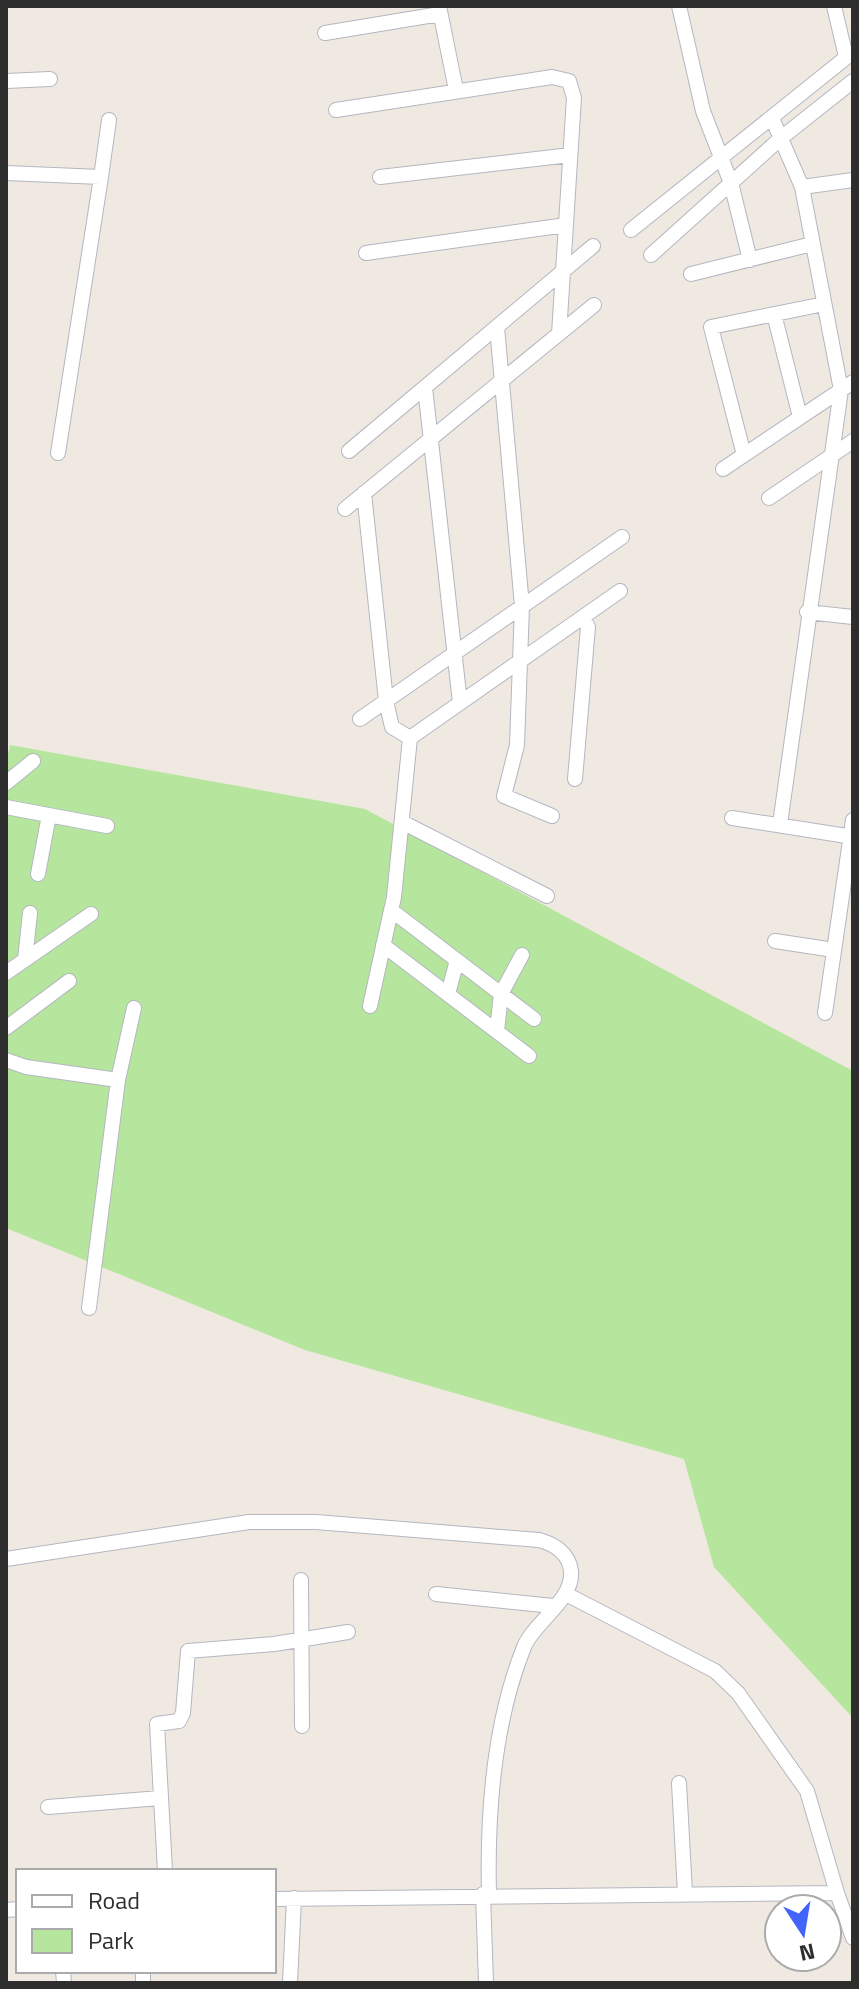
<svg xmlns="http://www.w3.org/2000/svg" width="859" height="1989" viewBox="0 0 859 1989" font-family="'Titillium Web',sans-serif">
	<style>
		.green { fill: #b6e59e }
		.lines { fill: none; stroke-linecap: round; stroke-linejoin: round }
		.street-casing { stroke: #b4b7c1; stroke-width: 16 }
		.street { stroke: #fff; stroke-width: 14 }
	</style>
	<rect width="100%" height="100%" fill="#efe9e1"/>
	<path class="green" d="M 10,745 L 365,809 L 853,1071 L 853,1718 L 714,1567 L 684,1459 L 305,1350 L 6,1228 L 6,764 Z"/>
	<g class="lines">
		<g class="street-casing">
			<path id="street" d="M 439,6 L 456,90
				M 679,6 L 703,111 L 731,183 L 750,260
				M 834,6 L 846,57
				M 325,33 L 440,14
				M 6,81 L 50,79
				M 336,110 L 552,77 L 569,81 L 574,98 L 559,334
				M 772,118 L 802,187 L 841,390 L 780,824
				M 6,173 L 101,177 L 58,453
				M 101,177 L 109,120
				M 380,177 L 570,155
				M 802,187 L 853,180
				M 631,230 L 853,52
				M 366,253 L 566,225
				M 651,255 L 781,138 L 853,81
				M 691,274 L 812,244
				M 774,314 L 800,417
				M 497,327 L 522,606 L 517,745 L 504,796 L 552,816
				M 425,387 L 460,703
				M 349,451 L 593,246
				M 744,455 L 711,327 L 824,304
				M 723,469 L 853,382
				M 364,493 L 386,701 L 392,727 L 410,738 L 620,591
				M 769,498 L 853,441
				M 345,509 L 594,305
				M 807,612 L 853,617
				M 360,719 L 622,537
				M 575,779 L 588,627 L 583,617
				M 6,783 L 33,761
				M 6,807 L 107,826
				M 732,818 L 853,837
				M 402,822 L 547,896
				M 38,874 L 49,815
				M 391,910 L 534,1019
				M 775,941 L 834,950
				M 383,945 L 529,1056
				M 25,960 L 30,913
				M 6,973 L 91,914
				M 448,994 L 457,960
				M 370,1006 L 394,897 L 410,738
				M 825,1013 L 853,820
				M 6,1028 L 69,981
				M 497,1031 L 501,994 L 522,955
				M 6,1060 L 26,1067 L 118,1080
				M 89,1308 L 118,1080 L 134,1008
				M 6,1559 L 249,1522 L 316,1522 L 539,1540 C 554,1544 569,1553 571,1571 C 574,1600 534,1622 524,1647 C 494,1722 487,1814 489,1894
				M 301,1580 L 302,1726
				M 436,1594 L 553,1606
				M 566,1594 L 715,1671 L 738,1693 L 807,1791 L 837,1893
				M 679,1783 L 685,1893
				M 48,1807 L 160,1798
				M 165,1871 L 157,1724 L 179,1721 L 183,1713 L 188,1651 L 274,1644 L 348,1632
				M 483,1894 L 486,1983
				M 274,1899 L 837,1893 L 853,1938
				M 6,1910 L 18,1909
				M 63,1971 L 64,1983
				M 143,1971 L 143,1983
				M 290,1983 L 294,1898"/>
		</g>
		<use href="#street" class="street"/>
	</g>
	<rect width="859" height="1989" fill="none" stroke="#2e2e2e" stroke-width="16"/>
	<rect x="16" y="1869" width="260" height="104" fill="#ffffff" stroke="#ababab" stroke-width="2"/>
	<rect x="32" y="1895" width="40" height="12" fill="#ffffff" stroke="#ababab" stroke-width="2"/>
	<text x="88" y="1909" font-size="24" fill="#2e2e2e">Road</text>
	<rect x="32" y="1929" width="40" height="24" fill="#b6e59e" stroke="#ababab" stroke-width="2"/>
	<text x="88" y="1949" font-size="24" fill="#2e2e2e">Park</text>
	<g transform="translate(803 1933) rotate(168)"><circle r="38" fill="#ffffff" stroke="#ababab" stroke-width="2"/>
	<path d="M0-6L14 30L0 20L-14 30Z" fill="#4264fb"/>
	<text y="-12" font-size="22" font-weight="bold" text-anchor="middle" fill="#2e2e2e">N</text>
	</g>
</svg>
